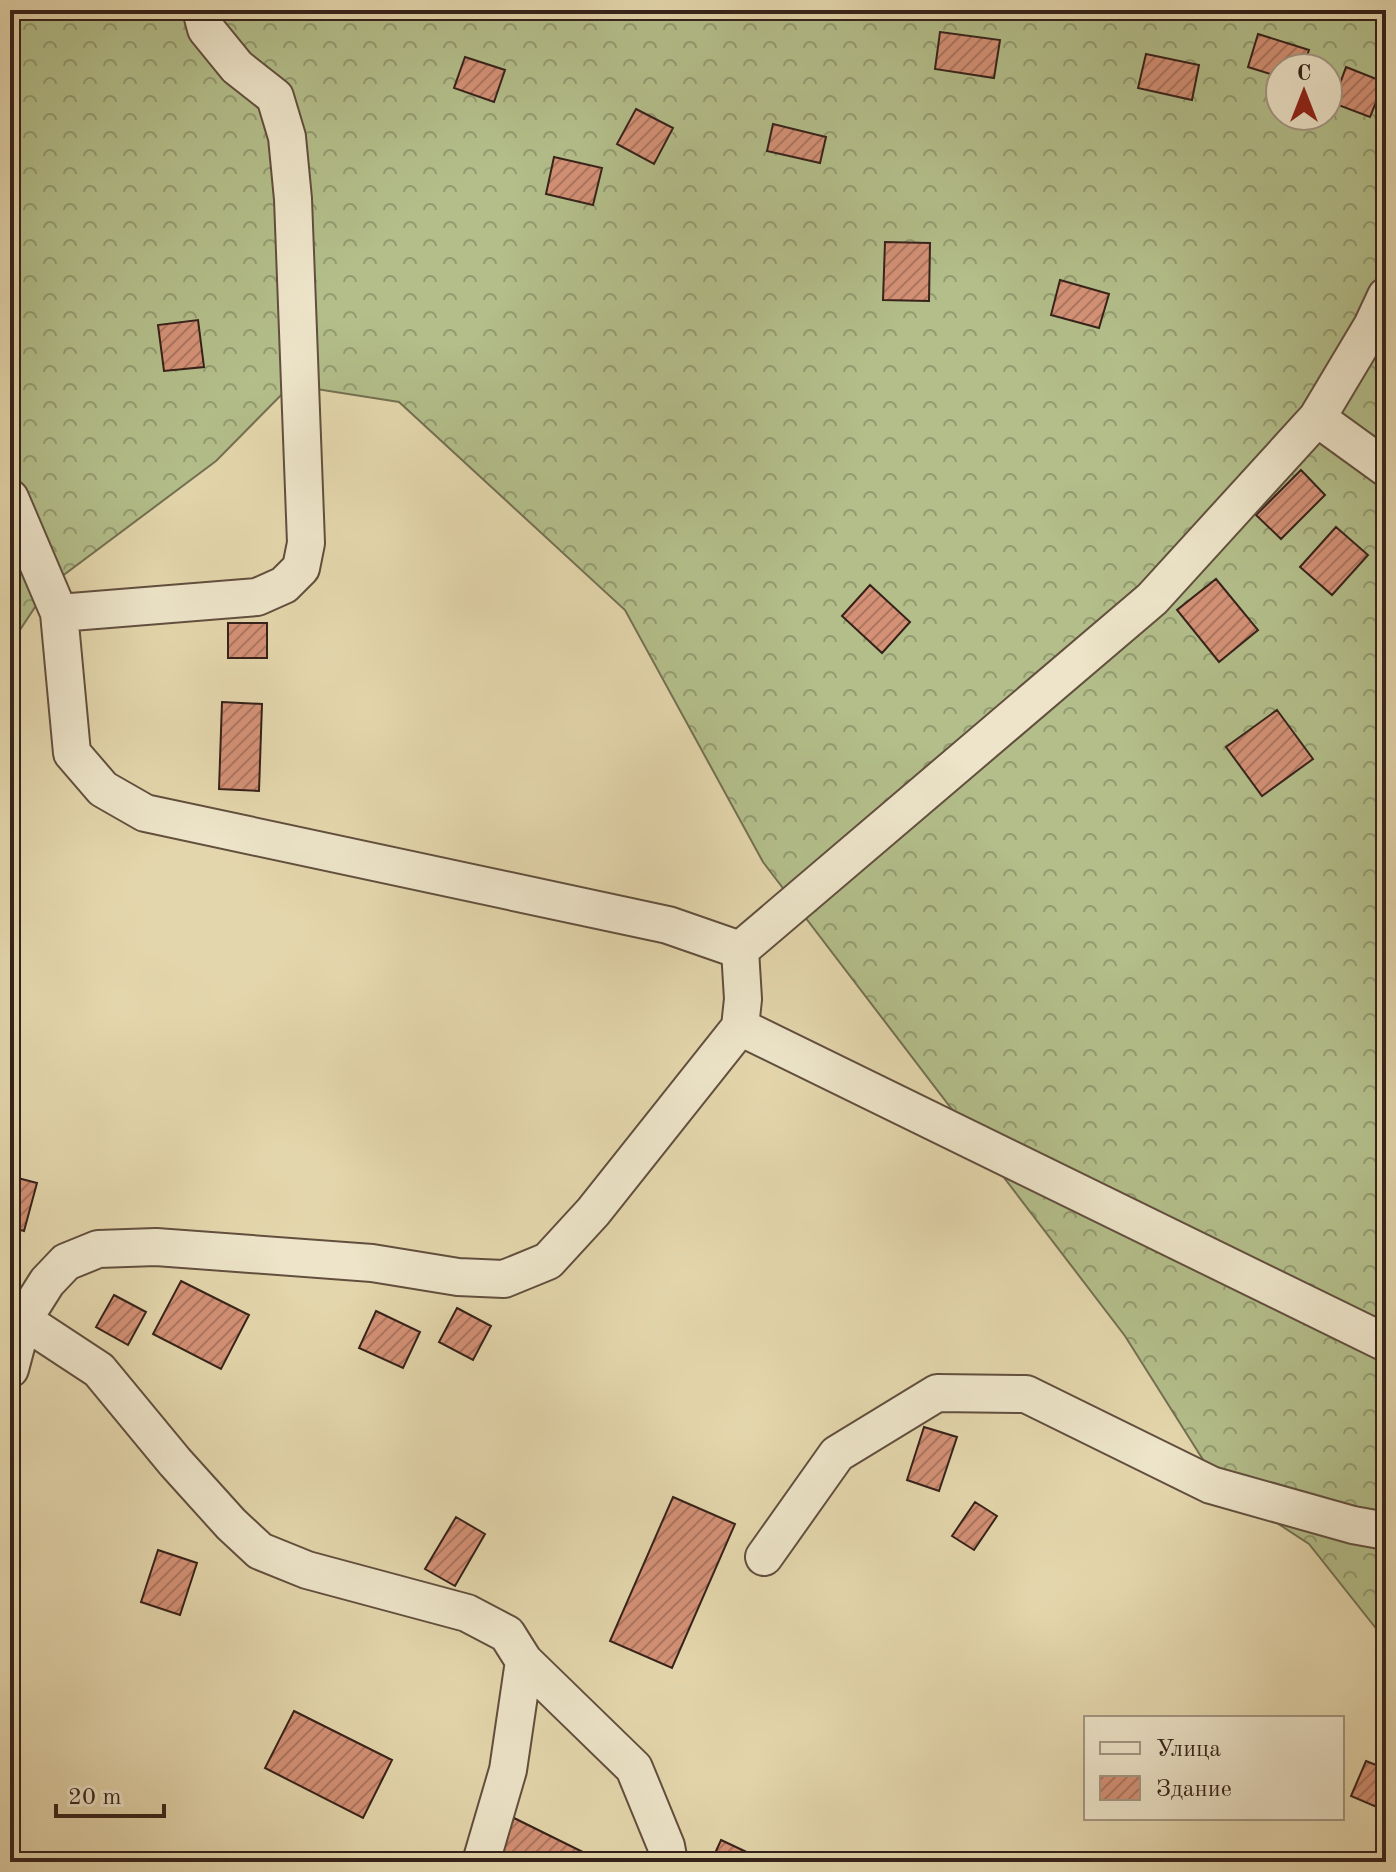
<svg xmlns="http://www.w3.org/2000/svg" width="1396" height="1872" viewBox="0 0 1396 1872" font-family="'Old Standard TT',serif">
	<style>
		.forest { fill: url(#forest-crowns); stroke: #747052; stroke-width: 2; fill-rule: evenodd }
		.building { fill: url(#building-hatch); stroke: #36221a; stroke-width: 2 }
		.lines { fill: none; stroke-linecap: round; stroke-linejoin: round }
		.minor-casing { stroke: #624f3e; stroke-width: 40 }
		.minor { stroke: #ede4c9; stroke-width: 36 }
	</style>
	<defs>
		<pattern id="forest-crowns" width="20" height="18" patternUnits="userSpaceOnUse" patternTransform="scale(2)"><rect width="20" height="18" fill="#b3be8a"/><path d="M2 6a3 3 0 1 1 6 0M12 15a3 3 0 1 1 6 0" fill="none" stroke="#929a70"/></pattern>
		<pattern id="building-hatch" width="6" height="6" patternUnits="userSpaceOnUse" patternTransform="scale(2)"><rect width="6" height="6" fill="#d49176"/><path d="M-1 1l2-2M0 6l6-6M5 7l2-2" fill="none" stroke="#ad7660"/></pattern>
	</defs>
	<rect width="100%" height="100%" fill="#e4d6ac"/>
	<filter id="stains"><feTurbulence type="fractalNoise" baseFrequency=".0025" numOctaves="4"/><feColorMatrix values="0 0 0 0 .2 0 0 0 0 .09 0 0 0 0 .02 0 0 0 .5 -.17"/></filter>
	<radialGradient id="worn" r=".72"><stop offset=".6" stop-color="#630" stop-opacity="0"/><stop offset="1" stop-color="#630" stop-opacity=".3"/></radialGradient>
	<path class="forest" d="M 10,10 L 1386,10 L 1386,1641 L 1309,1544 L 1219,1485 L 1125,1336 L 763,862 L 625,610 L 399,402 L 291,385 L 216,461 L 49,586 L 10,645 ZM 1280,68 L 1328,68 L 1328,116 L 1280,116 Z"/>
	<path class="building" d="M 940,32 L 1000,40 L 994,78 L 935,69 Z
		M 1258,34 L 1309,50 L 1303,68 L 1280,68 L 1280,77 L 1248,67 Z
		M 1146,54 L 1199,65 L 1192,100 L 1138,88 Z
		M 465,57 L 505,70 L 494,102 L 454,88 Z
		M 1346,67 L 1384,82 L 1370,117 L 1333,103 Z
		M 636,109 L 673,128 L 654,164 L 617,144 Z
		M 773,124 L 826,137 L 820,163 L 767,151 Z
		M 554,157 L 602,168 L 593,205 L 546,194 Z
		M 885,242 L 930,243 L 929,301 L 883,300 Z
		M 1060,280 L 1109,294 L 1099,328 L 1051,315 Z
		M 198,320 L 204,367 L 164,371 L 158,325 Z
		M 1301,470 L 1325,495 L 1281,539 L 1256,515 Z
		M 1336,527 L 1368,555 L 1332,595 L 1300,567 Z
		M 1216,579 L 1258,630 L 1219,662 L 1177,610 Z
		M 870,585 L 910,622 L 882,653 L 842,616 Z
		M 228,623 L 267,623 L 267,658 L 228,658 Z
		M 222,702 L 262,704 L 259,791 L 219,789 Z
		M 1277,710 L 1313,759 L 1262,796 L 1226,747 Z
		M 10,1176 L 37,1183 L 24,1231 L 10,1227 Z
		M 181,1281 L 249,1315 L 221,1369 L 153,1334 Z
		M 114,1295 L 146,1312 L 128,1345 L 96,1327 Z
		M 457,1308 L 491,1326 L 473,1360 L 439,1342 Z
		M 376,1311 L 420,1332 L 403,1368 L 359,1348 Z
		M 924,1427 L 957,1437 L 939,1491 L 907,1480 Z
		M 673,1497 L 735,1524 L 672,1668 L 610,1641 Z
		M 975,1502 L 997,1516 L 974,1550 L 952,1536 Z
		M 456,1517 L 485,1534 L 455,1586 L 425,1569 Z
		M 158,1550 L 197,1563 L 180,1615 L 141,1602 Z
		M 294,1711 L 392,1760 L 363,1818 L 265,1768 Z
		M 1366,1761 L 1386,1769 L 1386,1811 L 1351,1796 Z
		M 514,1818 L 603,1862 L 493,1862 Z
		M 721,1840 L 753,1855 L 749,1862 L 711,1862 Z"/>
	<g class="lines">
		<g class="minor-casing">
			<path id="minor" d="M 1317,418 L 1386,468
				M 10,498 L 59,613 L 72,753 L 103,789 L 145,813 L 668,925 L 740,950
				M 59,613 L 257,597 L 284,585 L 301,568 L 306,543 L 293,199 L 287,137 L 275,97 L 237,67 L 206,29 L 201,10
				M 740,950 L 1152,599 L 1317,418 L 1372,326 L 1386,296
				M 740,1027 L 1386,1343
				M 10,1317 L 23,1320 L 47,1282 L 66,1262 L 98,1249 L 156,1247 L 372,1263 L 458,1277 L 504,1279 L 548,1261 L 593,1212 L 740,1027 L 743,999 L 740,950
				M 10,1369 L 23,1320 L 99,1370 L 175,1462 L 231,1524 L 260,1551 L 307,1570 L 467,1613 L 507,1634 L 524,1661 L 508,1770 L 481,1862
				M 764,1557 L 837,1454 L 937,1393 L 1026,1394 L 1211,1485 L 1353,1525 L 1386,1531
				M 524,1661 L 634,1768 L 666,1846 L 669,1862"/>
		</g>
		<use href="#minor" class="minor"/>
	</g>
	<rect width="1396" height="1872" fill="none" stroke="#e4d6ac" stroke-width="40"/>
	<rect x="12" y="12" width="1372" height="1848" fill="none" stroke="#36221a" stroke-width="4"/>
	<rect x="20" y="20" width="1356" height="1832" fill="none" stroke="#36221a" stroke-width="2"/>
	<rect x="1084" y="1716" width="260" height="104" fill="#ede4c9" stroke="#a49683" stroke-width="2"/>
	<rect x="1100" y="1742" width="40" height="12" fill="#ede4c9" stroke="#a49683" stroke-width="2"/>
	<text x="1156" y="1756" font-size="24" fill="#36221a">Улица</text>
	<rect x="1100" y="1776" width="40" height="24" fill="url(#building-hatch)" stroke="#a49683" stroke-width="2"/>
	<text x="1156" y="1796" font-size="24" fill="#36221a">Здание</text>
	<g transform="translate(1304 92)"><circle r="38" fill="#ede4c9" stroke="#a49683" stroke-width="2"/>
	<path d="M0-6L14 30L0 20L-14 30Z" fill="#8f2418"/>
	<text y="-12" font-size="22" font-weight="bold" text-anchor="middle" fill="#36221a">С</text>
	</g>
	<path d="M56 1804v12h108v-12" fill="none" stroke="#36221a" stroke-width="4"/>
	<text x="68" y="1804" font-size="24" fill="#36221a" stroke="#ede4c9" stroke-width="6" paint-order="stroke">20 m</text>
	<rect width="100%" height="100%" filter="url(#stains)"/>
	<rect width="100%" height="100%" fill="url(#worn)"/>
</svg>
